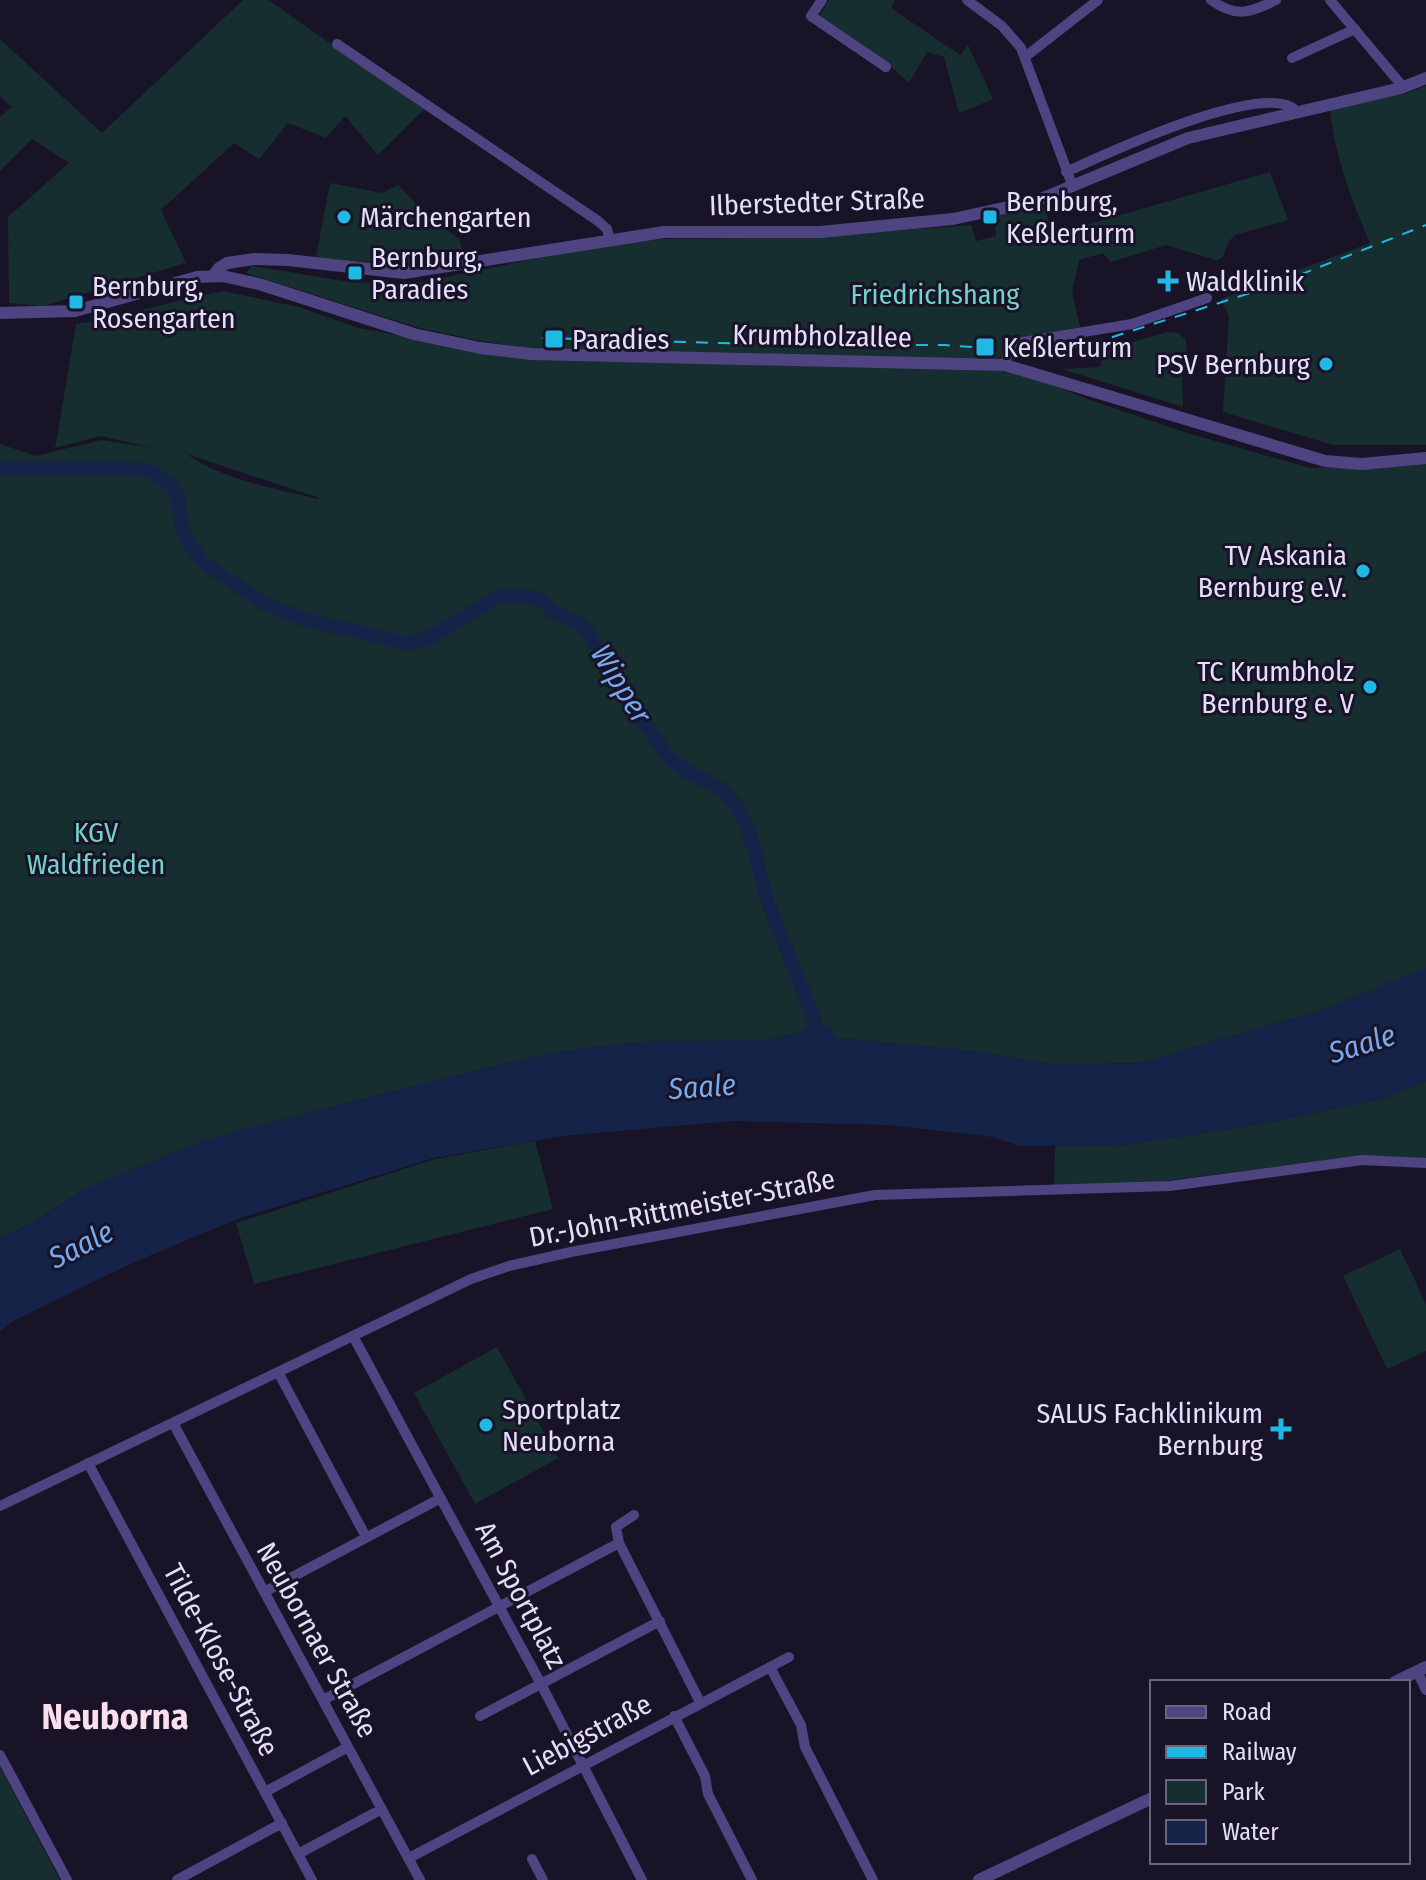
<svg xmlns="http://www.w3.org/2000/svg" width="1426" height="1880" viewBox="0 0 1426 1880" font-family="'Fira Sans Condensed',sans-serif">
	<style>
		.green { fill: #172e30; fill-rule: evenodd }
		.water { fill: #152349 }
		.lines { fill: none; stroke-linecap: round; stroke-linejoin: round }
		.river { stroke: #152349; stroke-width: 14 }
		.minor { stroke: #4d4481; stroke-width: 10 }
		.tertiary { stroke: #4d4481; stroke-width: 12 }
		.rail { stroke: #20b9e5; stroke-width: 2; stroke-dasharray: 12 10; stroke-linecap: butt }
		.poi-dot { fill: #20b9e5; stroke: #191327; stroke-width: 3 }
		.labels { text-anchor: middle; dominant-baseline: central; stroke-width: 6; stroke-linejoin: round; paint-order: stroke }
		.poi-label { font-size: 28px; fill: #e4ddfb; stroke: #191327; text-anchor: start }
		.street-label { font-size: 28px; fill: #e4ddfb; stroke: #191327 }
		.park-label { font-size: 28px; fill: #71d4c7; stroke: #191327 }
		.water-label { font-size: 30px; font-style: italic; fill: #77a9ef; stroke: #191327 }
		.district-label { font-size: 36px; font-weight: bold; fill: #fbdfee; stroke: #191327 }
	</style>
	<rect width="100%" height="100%" fill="#191327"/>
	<path class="green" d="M 243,0 L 268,0 L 424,109 L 378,155 L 345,116 L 326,138 L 288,123 L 259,159 L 234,143 L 161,210 L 186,263 L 43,306 L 9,303 L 8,217 L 69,163 L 32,139 L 0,171 L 0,117 L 11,107 L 0,96 L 0,39 L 102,133 Z
		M 829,0 L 895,0 L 891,8 L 960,55 L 968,45 L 993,99 L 959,113 L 944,57 L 927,52 L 909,83 L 887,63 L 819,16 Z
		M 1426,86 L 1426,445 L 1333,445 L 1223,412 L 1229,316 L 1221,299 L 1370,243 C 1349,194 1337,161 1329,107 L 1404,94 Z
		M 1270,172 L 1288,220 L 1235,235 L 1230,240 L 1222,258 L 1216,260 L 1166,245 L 1111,262 L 1103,253 L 1079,260 L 1072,291 L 1080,327 L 1012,341 L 1003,356 L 988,361 L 533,349 L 476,340 L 416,327 L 246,273 L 252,266 L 349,282 L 411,284 L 603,245 L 664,239 L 817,237 L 971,225 L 976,241 L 996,236 L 994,216 L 1042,203 L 1054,234 Z
		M 330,183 L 382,193 L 398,185 L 427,215 L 460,240 L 463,256 L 397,269 L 316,257 Z
		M 223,291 L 299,307 L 358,328 L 522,358 L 1019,371 L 1087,399 L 1187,433 L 1310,468 L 1426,464 L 1426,968 L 1325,1009 L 1140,1063 L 1056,1065 L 982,1052 L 836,1038 L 800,1032 L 769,1040 L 641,1042 L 556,1052 L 441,1079 L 208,1139 L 85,1189 L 25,1227 L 0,1238 L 0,444 L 36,456 L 101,440 L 154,448 L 101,436 L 55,448 L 76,324 C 126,317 173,300 223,291 ZM 187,454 L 319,498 L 318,499 C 279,490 217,478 187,454 Z
		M 1167,332 L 1178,333 L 1185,339 L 1187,346 L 1182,368 L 1183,407 L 1062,369 L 1100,367 L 1105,350 Z
		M 1426,1081 L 1426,1159 L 1349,1157 L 1132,1185 L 1054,1188 L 1055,1146 L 1123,1145 L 1250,1126 L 1381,1099 Z
		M 535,1141 L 553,1209 L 254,1284 L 236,1223 L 435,1159 Z
		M 1400,1249 L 1426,1304 L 1426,1351 L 1387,1369 L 1343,1276 Z
		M 497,1347 L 558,1458 L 475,1504 L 414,1393 Z
		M 0,1767 L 60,1880 L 0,1880 Z"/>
	<path class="water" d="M 1426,968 L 1426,1081 L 1381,1099 L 1250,1126 L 1123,1145 L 1020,1146 L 993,1137 L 887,1125 L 732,1121 L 563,1136 L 434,1158 L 240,1218 L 132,1263 L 17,1319 L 0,1331 L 0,1238 L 25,1227 L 85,1189 L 208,1139 L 441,1079 L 556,1052 L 641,1042 L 769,1040 L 800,1032 L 813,1022 L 829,1026 L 837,1038 L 982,1052 L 1056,1065 L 1140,1063 L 1325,1009 Z"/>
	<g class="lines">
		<path class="river" d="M 0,468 L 133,469 L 150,471 L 171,484 L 177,495 L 184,534 L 202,562 L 263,603 L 306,620 L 406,643 L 427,639 L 496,598 L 515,595 L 543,600 L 553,612 L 574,621 L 588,631 L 612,676 L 666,754 L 680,767 L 724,791 L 737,807 L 749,832 L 768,903 L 813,1016 L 819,1040"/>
		<path class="minor" d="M 822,0 L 811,16 L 886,67
			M 967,0 L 1002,26 L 1021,48 L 1073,187
			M 1211,0 C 1236,18 1249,13 1276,0
			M 1330,0 L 1399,82 L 1401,88
			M 337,44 L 598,221 L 607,229 L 610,240
			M 1025,57 L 1098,0
			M 1292,58 L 1355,29
			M 1066,172 C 1101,156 1271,76 1297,112
			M 1005,365 L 1008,353 L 1017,343 L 1132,324 L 1207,298
			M 353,1336 L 541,1684 L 642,1880
			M 278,1372 L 366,1537
			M 173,1423 L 420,1880
			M 88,1463 L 312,1880
			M 0,1506 L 471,1279 L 509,1266 L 571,1252 L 875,1195 L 1170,1186 L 1362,1160 L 1426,1163
			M 619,1543 L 700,1702
			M 264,1592 L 441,1498
			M 770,1667 L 801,1725 L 805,1747 L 873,1880
			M 1417,1671 L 1426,1690
			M 323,1700 L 619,1543 L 616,1527 L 634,1515
			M 480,1716 L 660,1621
			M 674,1716 L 705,1776 L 708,1794 L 752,1880
			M 0,1755 L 67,1880
			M 265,1792 L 348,1747
			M 298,1854 L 382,1809
			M 409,1858 L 789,1657
			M 532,1859 L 543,1880
			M 177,1880 L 282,1823"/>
		<path class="tertiary" d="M 214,275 L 219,268 L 227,263 L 254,259 L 288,260 L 404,273 L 664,232 L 820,232 L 953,219 L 1036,201 L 1188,138 L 1401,88 L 1426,78
			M 0,313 L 75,311 L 197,277 L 222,276 L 259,284 L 414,334 L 480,348 L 531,354 L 1005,365 L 1325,461 L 1362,464 L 1426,458
			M 1395,1682 L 1426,1667
			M 979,1880 L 1152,1798"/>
		<path class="rail" d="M 542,338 L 789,345 L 945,345 L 1034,352 L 1061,350 L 1097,342 L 1269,287 L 1426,225"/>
	</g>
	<g class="poi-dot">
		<circle cx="344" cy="217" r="8"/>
		<rect x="982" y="209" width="16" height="16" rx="4"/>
		<rect x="347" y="265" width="16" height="16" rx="4"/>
		<path d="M1164 269h8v8h8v8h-8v8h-8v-8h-8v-8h8z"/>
		<rect x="68" y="294" width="16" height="16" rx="4"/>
		<rect x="544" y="329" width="20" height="20" rx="4"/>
		<rect x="975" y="337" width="20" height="20" rx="4"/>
		<circle cx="1326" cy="364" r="8"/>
		<circle cx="1363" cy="571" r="8"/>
		<circle cx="1370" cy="687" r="8"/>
		<circle cx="486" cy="1425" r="8"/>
		<path d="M1277 1417h8v8h8v8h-8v8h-8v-8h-8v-8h8z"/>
	</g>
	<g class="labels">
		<g class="poi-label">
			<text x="1006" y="201">Bernburg,<tspan x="1006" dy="32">Keßlerturm</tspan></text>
			<text x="360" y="217">Märchengarten</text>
			<text x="371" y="257">Bernburg,<tspan x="371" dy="32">Paradies</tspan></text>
			<text x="1186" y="281">Waldklinik</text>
			<text x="92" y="286">Bernburg,<tspan x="92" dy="32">Rosengarten</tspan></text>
			<text x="572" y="339">Paradies</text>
			<text x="1003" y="347">Keßlerturm</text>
			<text x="1310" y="364" text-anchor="end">PSV Bernburg</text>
			<text x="1347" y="555" text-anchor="end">TV Askania<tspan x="1347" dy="32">Bernburg e.V.</tspan></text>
			<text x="1354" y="671" text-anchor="end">TC Krumbholz<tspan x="1354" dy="32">Bernburg e. V</tspan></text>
			<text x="502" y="1409">Sportplatz<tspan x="502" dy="32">Neuborna</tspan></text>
			<text x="1263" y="1413" text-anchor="end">SALUS Fachklinikum<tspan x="1263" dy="32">Bernburg</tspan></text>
		</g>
		<g class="street-label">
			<text transform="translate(817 202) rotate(-2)">Ilberstedter Straße</text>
			<text transform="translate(822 336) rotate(1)">Krumbholzallee</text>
			<text transform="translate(682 1208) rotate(-11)">Dr.-John-Rittmeister-Straße</text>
			<text transform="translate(521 1595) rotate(62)">Am Sportplatz</text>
			<text transform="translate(317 1640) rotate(61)">Neubornaer Straße</text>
			<text transform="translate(221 1660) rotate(62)">Tilde-Klose-Straße</text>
			<text transform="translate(587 1735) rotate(-28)">Liebigstraße</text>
		</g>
		<g class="park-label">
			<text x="935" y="294">Friedrichshang</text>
			<text x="96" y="832">KGV<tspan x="96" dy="32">Waldfrieden</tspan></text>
		</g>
		<g class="water-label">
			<text transform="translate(621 684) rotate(58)">Wipper</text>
			<text transform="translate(1362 1044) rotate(-17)">Saale</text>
			<text transform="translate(702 1087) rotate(-4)">Saale</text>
			<text transform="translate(81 1245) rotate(-27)">Saale</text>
		</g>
		<g class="district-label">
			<text x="115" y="1717">Neuborna</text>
		</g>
	</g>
	<rect x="1150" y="1680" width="260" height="184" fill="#191327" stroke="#6a647c" stroke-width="2"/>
	<rect x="1166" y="1706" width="40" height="12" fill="#4d4481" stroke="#6a647c" stroke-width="2"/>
	<text x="1222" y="1720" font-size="24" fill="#e4ddfb">Road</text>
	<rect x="1166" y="1746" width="40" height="12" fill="#20b9e5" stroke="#6a647c" stroke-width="2"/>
	<text x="1222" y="1760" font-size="24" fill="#e4ddfb">Railway</text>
	<rect x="1166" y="1780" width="40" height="24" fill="#172e30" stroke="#6a647c" stroke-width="2"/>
	<text x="1222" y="1800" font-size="24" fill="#e4ddfb">Park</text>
	<rect x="1166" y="1820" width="40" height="24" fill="#152349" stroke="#6a647c" stroke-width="2"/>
	<text x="1222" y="1840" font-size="24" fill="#e4ddfb">Water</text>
</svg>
